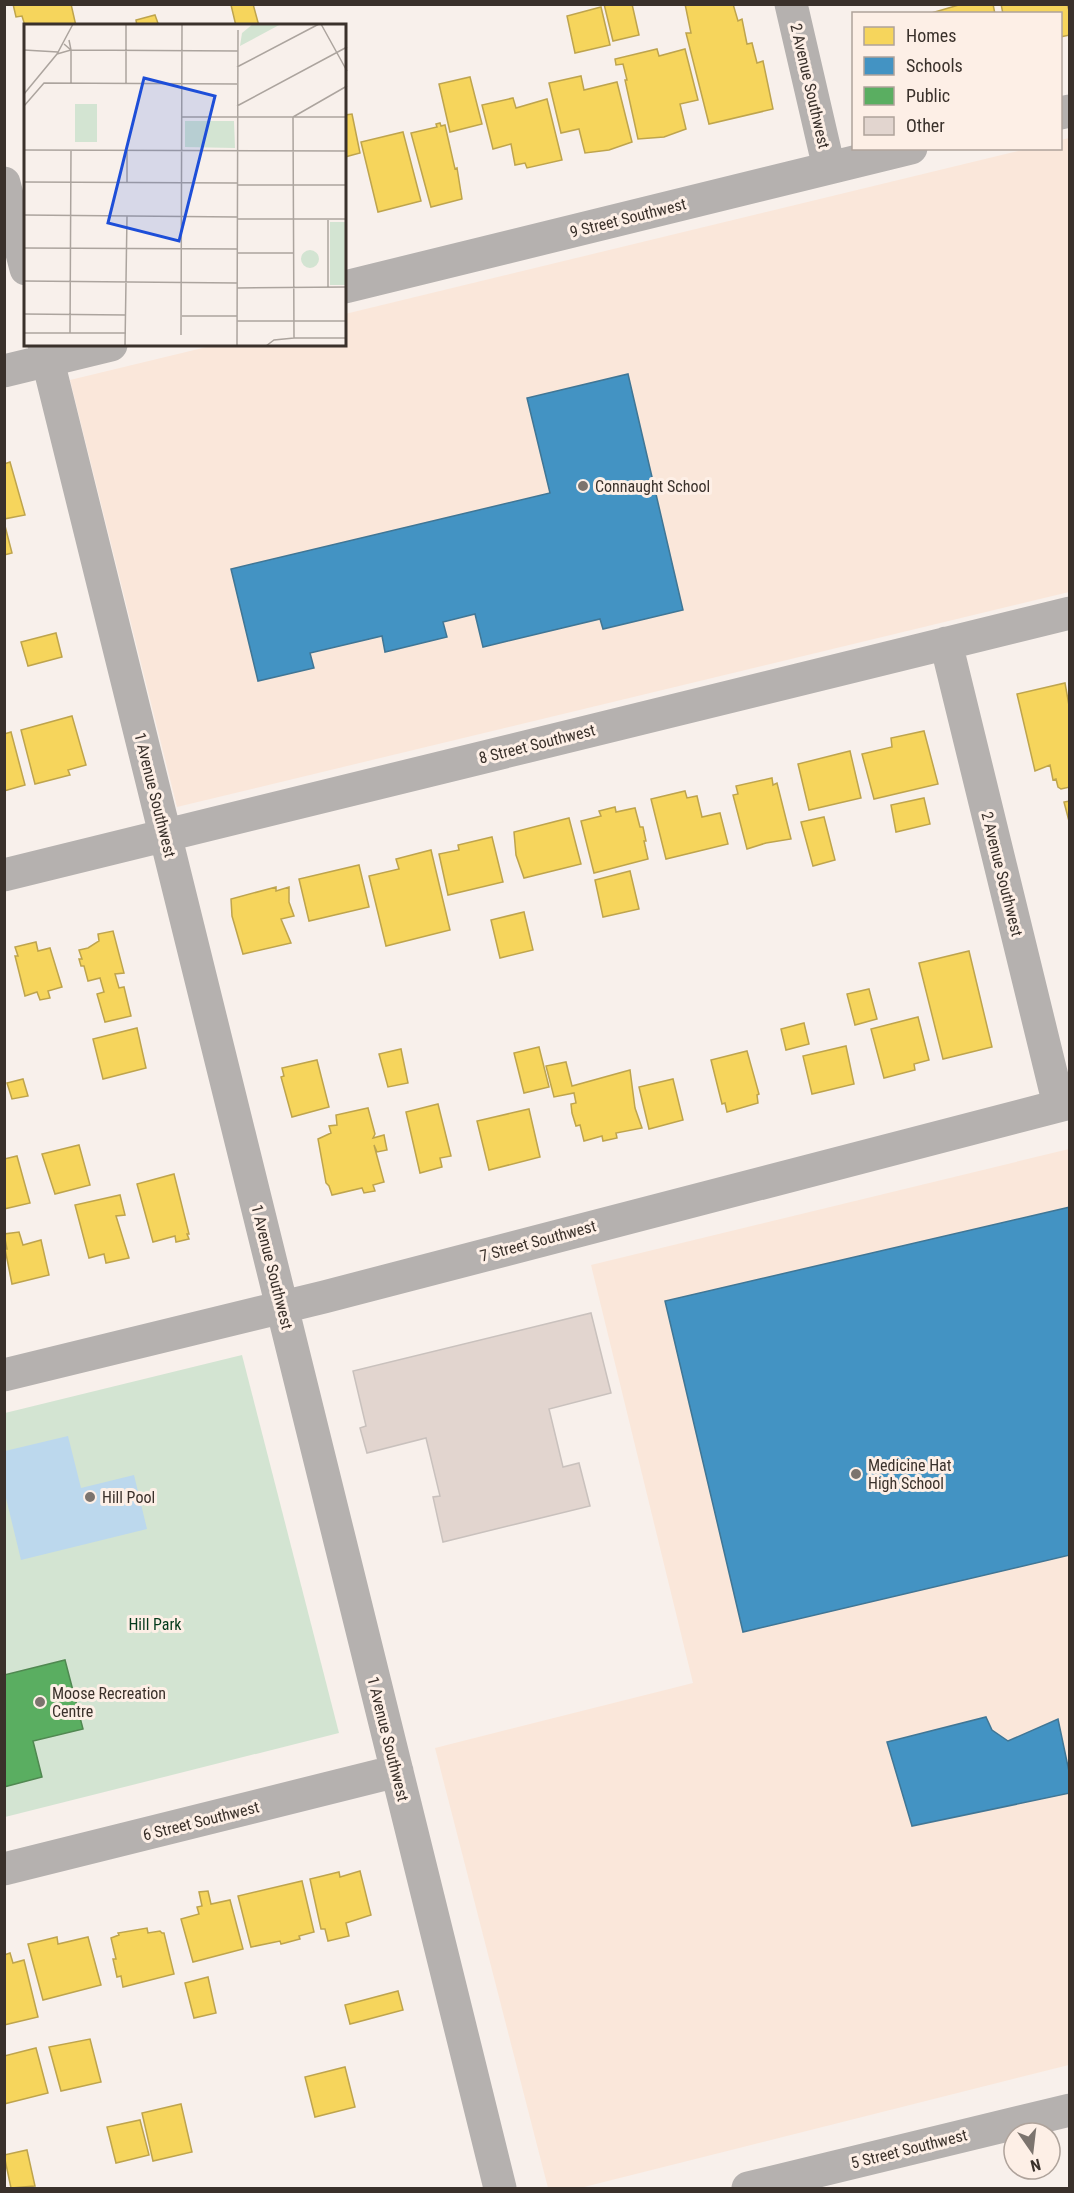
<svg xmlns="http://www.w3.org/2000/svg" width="1074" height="2193" viewBox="0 0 1074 2193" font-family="'Roboto Condensed',sans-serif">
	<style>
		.built { fill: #fae7da }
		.green { fill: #d3e4d2 }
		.water { fill: #bcd8ed }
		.homes { fill: #f6d55c; stroke: #bea44d; stroke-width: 1.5 }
		.schools { fill: #4393c3; stroke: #407695; stroke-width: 1.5 }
		.public { fill: #5aae61; stroke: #508851; stroke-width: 1.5 }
		.building { fill: #e2d5cf; stroke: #c9c1bd; stroke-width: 1.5 }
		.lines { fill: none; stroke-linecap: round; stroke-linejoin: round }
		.minor { stroke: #b5b1af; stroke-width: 33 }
		.poi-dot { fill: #7c746e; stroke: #fdefe6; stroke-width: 2 }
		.labels { text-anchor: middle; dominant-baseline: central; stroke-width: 6; stroke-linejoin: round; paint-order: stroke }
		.street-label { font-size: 16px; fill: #3a312b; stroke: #fdefe6 }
		.poi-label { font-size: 16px; fill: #3a312b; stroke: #fdefe6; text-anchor: start }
		.park-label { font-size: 16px; fill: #053b1c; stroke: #fdefe6 }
		.inset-road { fill: none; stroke: #aca49e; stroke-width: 1.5 }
		.view { fill: #1d4ed8; fill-opacity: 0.15; stroke: #1d4ed8; stroke-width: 3 }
		.inset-edge { fill: none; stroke: #3a312b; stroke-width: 3 }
	</style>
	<rect width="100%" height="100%" fill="#f8f0eb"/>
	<path class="built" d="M 1069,138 L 1069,592 L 177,807 L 70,380 L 215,345 L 345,345 L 345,314 L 1026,149 L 1060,148 L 1061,140 Z
		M 1069,1149 L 1069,2065 L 580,2188 L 548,2188 L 435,1748 L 693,1683 L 591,1265 Z"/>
	<path class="green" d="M 242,1355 L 339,1733 L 5,1817 L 5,1413 Z"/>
	<path class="water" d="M 68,1436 L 81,1488 L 134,1475 L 147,1529 L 21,1560 L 6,1498 L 5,1498 L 5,1451 Z"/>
	<path class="homes" d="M 13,4 L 71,4 L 76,26 L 26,26 L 26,29 L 22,16 L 16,17 Z
		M 253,4 L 259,26 L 236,26 L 231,5 Z
		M 604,4 L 632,4 L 639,35 L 613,41 Z
		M 685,4 L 733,4 L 738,21 L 742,19 L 747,44 L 752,43 L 757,63 L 763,61 L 773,109 L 709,124 L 686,33 L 691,33 Z
		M 962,4 L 993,4 L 995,14 L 928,14 Z
		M 1001,4 L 1067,4 L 1070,14 L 1070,35 L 1060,37 L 1060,14 L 1003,14 Z
		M 601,7 L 610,45 L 575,53 L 567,16 Z
		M 155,15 L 159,26 L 137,26 L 136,20 Z
		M 657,49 L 659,56 L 685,49 L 698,100 L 680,104 L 686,129 L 664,137 L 638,139 L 625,80 L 627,80 L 623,64 L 616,65 L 615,59 Z
		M 581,76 L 584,90 L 617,82 L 632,142 L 609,150 L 585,153 L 579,129 L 561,133 L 549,83 Z
		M 470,77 L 482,124 L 450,132 L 439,84 Z
		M 513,98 L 516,108 L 547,99 L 562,160 L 527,168 L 525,163 L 515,165 L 511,144 L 493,149 L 482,105 Z
		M 352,114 L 360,153 L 345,157 L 345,115 Z
		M 440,123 L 441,126 L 445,125 L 455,169 L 457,168 L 462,199 L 431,207 L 411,133 L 437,127 L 436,124 Z
		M 403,132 L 421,201 L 378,212 L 361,142 Z
		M 10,462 L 25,515 L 4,519 L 4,464 Z
		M 4,522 L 12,553 L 4,555 Z
		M 56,633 L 62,657 L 28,666 L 21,642 Z
		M 1065,683 L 1070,711 L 1070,787 L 1061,789 L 1058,787 L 1056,779 L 1053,780 L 1050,765 L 1035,771 L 1017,694 Z
		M 72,716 L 86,765 L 68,770 L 70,775 L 35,784 L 21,730 Z
		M 924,731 L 938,784 L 874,799 L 862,754 L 892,747 L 891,738 Z
		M 11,732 L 25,785 L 4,791 L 4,734 Z
		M 850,751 L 861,798 L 809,810 L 798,764 Z
		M 772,778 L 773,785 L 777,783 L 791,839 L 766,843 L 747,849 L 733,795 L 738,794 L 736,786 Z
		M 685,791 L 687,798 L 697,796 L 702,817 L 720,813 L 728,844 L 666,859 L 651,799 Z
		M 924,798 L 930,824 L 896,832 L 891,805 Z
		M 1070,801 L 1070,825 L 1064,802 Z
		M 615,807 L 616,812 L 635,808 L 640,827 L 643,827 L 646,841 L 644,841 L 648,859 L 594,873 L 581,821 L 601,816 L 599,811 Z
		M 824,817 L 835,860 L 813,866 L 801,822 Z
		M 569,818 L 581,864 L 524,878 L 516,855 L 514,832 Z
		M 492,837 L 503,882 L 448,895 L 439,854 L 459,850 L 458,845 Z
		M 431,850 L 450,930 L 386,946 L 369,876 L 399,869 L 396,859 Z
		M 359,865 L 369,907 L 309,921 L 299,879 Z
		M 630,871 L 639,909 L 603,917 L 595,880 Z
		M 276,887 L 276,891 L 289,887 L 289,902 L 294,916 L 281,919 L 291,943 L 243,954 L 232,916 L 231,899 Z
		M 524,912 L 533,950 L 500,958 L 491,920 Z
		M 113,931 L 124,973 L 115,974 L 119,988 L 124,987 L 131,1016 L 105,1022 L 97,994 L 104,992 L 100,978 L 88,981 L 84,966 L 81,966 L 79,959 L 82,959 L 79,950 L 88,948 L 99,941 L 98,934 Z
		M 36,942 L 38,951 L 50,948 L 62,987 L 48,991 L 50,998 L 40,1000 L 37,992 L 25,996 L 15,956 L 18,956 L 15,947 Z
		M 969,951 L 992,1047 L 943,1059 L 919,963 Z
		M 869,989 L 877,1019 L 855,1025 L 847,994 Z
		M 918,1017 L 929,1060 L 914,1064 L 915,1070 L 884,1078 L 871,1029 Z
		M 804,1023 L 809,1044 L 786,1050 L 781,1029 Z
		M 137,1028 L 146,1068 L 103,1079 L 93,1039 Z
		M 846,1046 L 854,1084 L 812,1094 L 803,1056 Z
		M 539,1047 L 549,1087 L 524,1093 L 514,1053 Z
		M 401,1049 L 408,1083 L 388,1087 L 379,1054 Z
		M 747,1051 L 759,1094 L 757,1095 L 758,1103 L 727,1112 L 725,1103 L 722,1104 L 711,1060 Z
		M 317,1060 L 329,1107 L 292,1117 L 281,1077 L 284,1076 L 282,1068 Z
		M 566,1062 L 572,1086 L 630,1070 L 635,1108 L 642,1128 L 616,1133 L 617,1138 L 603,1141 L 602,1136 L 584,1141 L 580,1125 L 576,1126 L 572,1113 L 571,1104 L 576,1103 L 574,1093 L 554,1097 L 546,1066 Z
		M 23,1079 L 28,1096 L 12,1099 L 7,1083 Z
		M 673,1079 L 683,1120 L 649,1129 L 639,1087 Z
		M 438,1104 L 451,1156 L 440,1158 L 442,1167 L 420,1173 L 406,1112 Z
		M 368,1108 L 375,1134 L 373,1138 L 384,1135 L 387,1150 L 377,1152 L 374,1145 L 384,1182 L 373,1185 L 375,1191 L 364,1193 L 362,1188 L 332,1195 L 329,1186 L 326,1183 L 318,1139 L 331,1133 L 329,1126 L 337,1125 L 336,1115 Z
		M 529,1109 L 540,1157 L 489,1170 L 477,1121 Z
		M 79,1145 L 90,1185 L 55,1194 L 42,1154 Z
		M 17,1156 L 30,1203 L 4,1209 L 4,1159 Z
		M 174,1174 L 189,1234 L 187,1234 L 189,1239 L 176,1242 L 175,1236 L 153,1242 L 137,1184 Z
		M 120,1195 L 125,1215 L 116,1216 L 129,1258 L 106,1263 L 104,1254 L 89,1258 L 75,1205 Z
		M 19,1232 L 23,1245 L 41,1240 L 49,1275 L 12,1284 L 5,1249 L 7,1249 L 4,1234 Z
		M 360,1871 L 371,1915 L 346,1923 L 349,1936 L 328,1941 L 325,1929 L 321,1929 L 310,1879 L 339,1872 L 340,1877 Z
		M 302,1881 L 314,1932 L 299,1936 L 300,1939 L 281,1944 L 280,1941 L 251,1947 L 238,1896 Z
		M 208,1891 L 211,1904 L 230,1900 L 243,1949 L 193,1962 L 181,1919 L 199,1914 L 197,1907 L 202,1906 L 199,1892 Z
		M 147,1928 L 148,1933 L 160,1931 L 162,1933 L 164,1933 L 174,1974 L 123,1987 L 121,1976 L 117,1977 L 113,1959 L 116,1959 L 111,1938 L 119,1935 L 118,1933 Z
		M 57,1937 L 58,1944 L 88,1937 L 101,1985 L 43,2000 L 28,1944 Z
		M 10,1953 L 13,1963 L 24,1960 L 38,2017 L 4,2025 L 4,1955 Z
		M 208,1977 L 216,2013 L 194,2018 L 185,1983 Z
		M 398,1991 L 403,2010 L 350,2024 L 345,2005 Z
		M 90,2039 L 101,2082 L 61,2091 L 49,2047 Z
		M 36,2048 L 48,2093 L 4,2104 L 4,2056 Z
		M 345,2067 L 355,2107 L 315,2117 L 305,2077 Z
		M 181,2104 L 192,2152 L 153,2161 L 142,2113 Z
		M 140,2120 L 149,2155 L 116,2163 L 107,2127 Z
		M 27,2150 L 35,2186 L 11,2188 L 4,2155 Z"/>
	<path class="schools" d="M 628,374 L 683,610 L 603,629 L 600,619 L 483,647 L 475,614 L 443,622 L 447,637 L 385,652 L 382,636 L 310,653 L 314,668 L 258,681 L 231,569 L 550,493 L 527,398 Z
		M 1070,1207 L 1070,1555 L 743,1632 L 665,1301 Z
		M 986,1717 L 992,1730 L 1008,1741 L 1058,1719 L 1070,1776 L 1070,1793 L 912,1826 L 887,1742 Z"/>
	<path class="public" d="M 65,1660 L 83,1729 L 33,1741 L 42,1777 L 4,1787 L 4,1675 Z"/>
	<path class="building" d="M 591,1313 L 611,1393 L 549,1409 L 563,1467 L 579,1463 L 590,1506 L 443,1542 L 433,1497 L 440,1496 L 426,1438 L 367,1453 L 360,1428 L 366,1426 L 353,1371 Z"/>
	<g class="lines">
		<path class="minor" d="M 791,4 L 829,168
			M 1060,113 L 1070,111
			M 4,183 L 26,269
			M 345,287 L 911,148
			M 44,345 L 500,2188
			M 4,371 L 111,345
			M 946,643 L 1059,1105
			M 4,875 L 1070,613
			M 4,1375 L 324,1297 L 1070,1103
			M 4,1869 L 397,1771
			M 748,2188 L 1070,2110"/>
	</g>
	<g class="poi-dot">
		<circle cx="583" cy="486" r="6"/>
		<circle cx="856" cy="1474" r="6"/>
		<circle cx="90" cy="1497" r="6"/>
		<circle cx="40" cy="1702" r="6"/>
	</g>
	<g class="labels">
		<g class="street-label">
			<text transform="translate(810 86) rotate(77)">2 Avenue Southwest</text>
			<text transform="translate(628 218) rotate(-14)">9 Street Southwest</text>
			<text transform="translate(537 744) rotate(-14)">8 Street Southwest</text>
			<text transform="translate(155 795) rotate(76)">1 Avenue Southwest</text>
			<text transform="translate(1002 874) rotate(76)">2 Avenue Southwest</text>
			<text transform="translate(538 1241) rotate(-15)">7 Street Southwest</text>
			<text transform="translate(272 1267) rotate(76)">1 Avenue Southwest</text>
			<text transform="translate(388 1739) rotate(76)">1 Avenue Southwest</text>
			<text transform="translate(201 1821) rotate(-14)">6 Street Southwest</text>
			<text transform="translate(909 2149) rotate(-14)">5 Street Southwest</text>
		</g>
		<g class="poi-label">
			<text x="595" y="486">Connaught School</text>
			<text x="868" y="1465">Medicine Hat<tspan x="868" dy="18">High School</tspan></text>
			<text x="102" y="1497">Hill Pool</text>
			<text x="52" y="1693">Moose Recreation<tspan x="52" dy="18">Centre</tspan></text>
		</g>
		<g class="park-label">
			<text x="155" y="1624">Hill Park</text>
		</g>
	</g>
	<g transform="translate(24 24)">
		<rect width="322" height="322" fill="#f8f0eb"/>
		<path d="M 229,0 L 257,0 L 216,22 L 218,9 ZM 51,80 L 73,80 L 73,118 L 51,118 ZM 161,97 L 210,97 L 211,124 L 161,123 ZM 306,198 L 322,198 L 322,261 L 306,261 ZM277 235a9 9 0 1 1 18 0a9 9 0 1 1-18 0Z" fill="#d3e4d2"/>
		<path class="inset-road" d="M 297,0 L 323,47M 40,20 L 47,26 L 214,27M 0,26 L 34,28M 33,30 L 47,26 L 45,16M 213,43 L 295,0M 47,59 L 47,26M 102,60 L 102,0M 0,70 L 33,30 L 49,0M 0,82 L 20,59 L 213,60M 213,82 L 323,23M 158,93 L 323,93M 0,126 L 323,127M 0,158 L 213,159M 103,159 L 103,126M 213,161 L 323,161M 0,191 L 213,193M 213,195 L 323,195M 304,196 L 304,263M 0,224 L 213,225M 213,229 L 270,229M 0,257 L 213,259M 213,264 L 323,263M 0,290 L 102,291M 158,292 L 213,292M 213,297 L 323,297M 0,309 L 102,309M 46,309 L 47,126M 157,311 L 158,0M 270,314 L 269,93 L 323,62M 101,322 L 103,192M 213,322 L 214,6M 242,322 L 250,316 L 270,314 L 323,314"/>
		<path class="view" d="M 120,54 L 191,72 L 155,217 L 84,199 Z"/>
		<rect width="322" height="322" class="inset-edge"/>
	</g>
	<rect width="1074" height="2193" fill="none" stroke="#3a312b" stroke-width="12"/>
	<rect x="852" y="12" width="210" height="138" fill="#fdefe6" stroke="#afa39b" stroke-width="1.5"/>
	<rect x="864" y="27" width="30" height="18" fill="#f6d55c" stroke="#afa39b" stroke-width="1.5"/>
	<text x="906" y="42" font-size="18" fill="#3a312b">Homes</text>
	<rect x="864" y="57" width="30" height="18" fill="#4393c3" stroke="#afa39b" stroke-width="1.5"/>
	<text x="906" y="72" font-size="18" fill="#3a312b">Schools</text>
	<rect x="864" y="87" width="30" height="18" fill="#5aae61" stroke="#afa39b" stroke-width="1.5"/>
	<text x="906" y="102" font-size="18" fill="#3a312b">Public</text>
	<rect x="864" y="117" width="30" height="18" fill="#e2d5cf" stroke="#afa39b" stroke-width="1.5"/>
	<text x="906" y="132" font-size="18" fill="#3a312b">Other</text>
	<g transform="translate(1032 2151) rotate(166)"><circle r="28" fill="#fdefe6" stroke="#afa39b" stroke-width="1.5"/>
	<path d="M0-4.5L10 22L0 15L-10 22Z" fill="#7c746e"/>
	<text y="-9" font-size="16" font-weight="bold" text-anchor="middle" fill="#3a312b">N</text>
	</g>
</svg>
